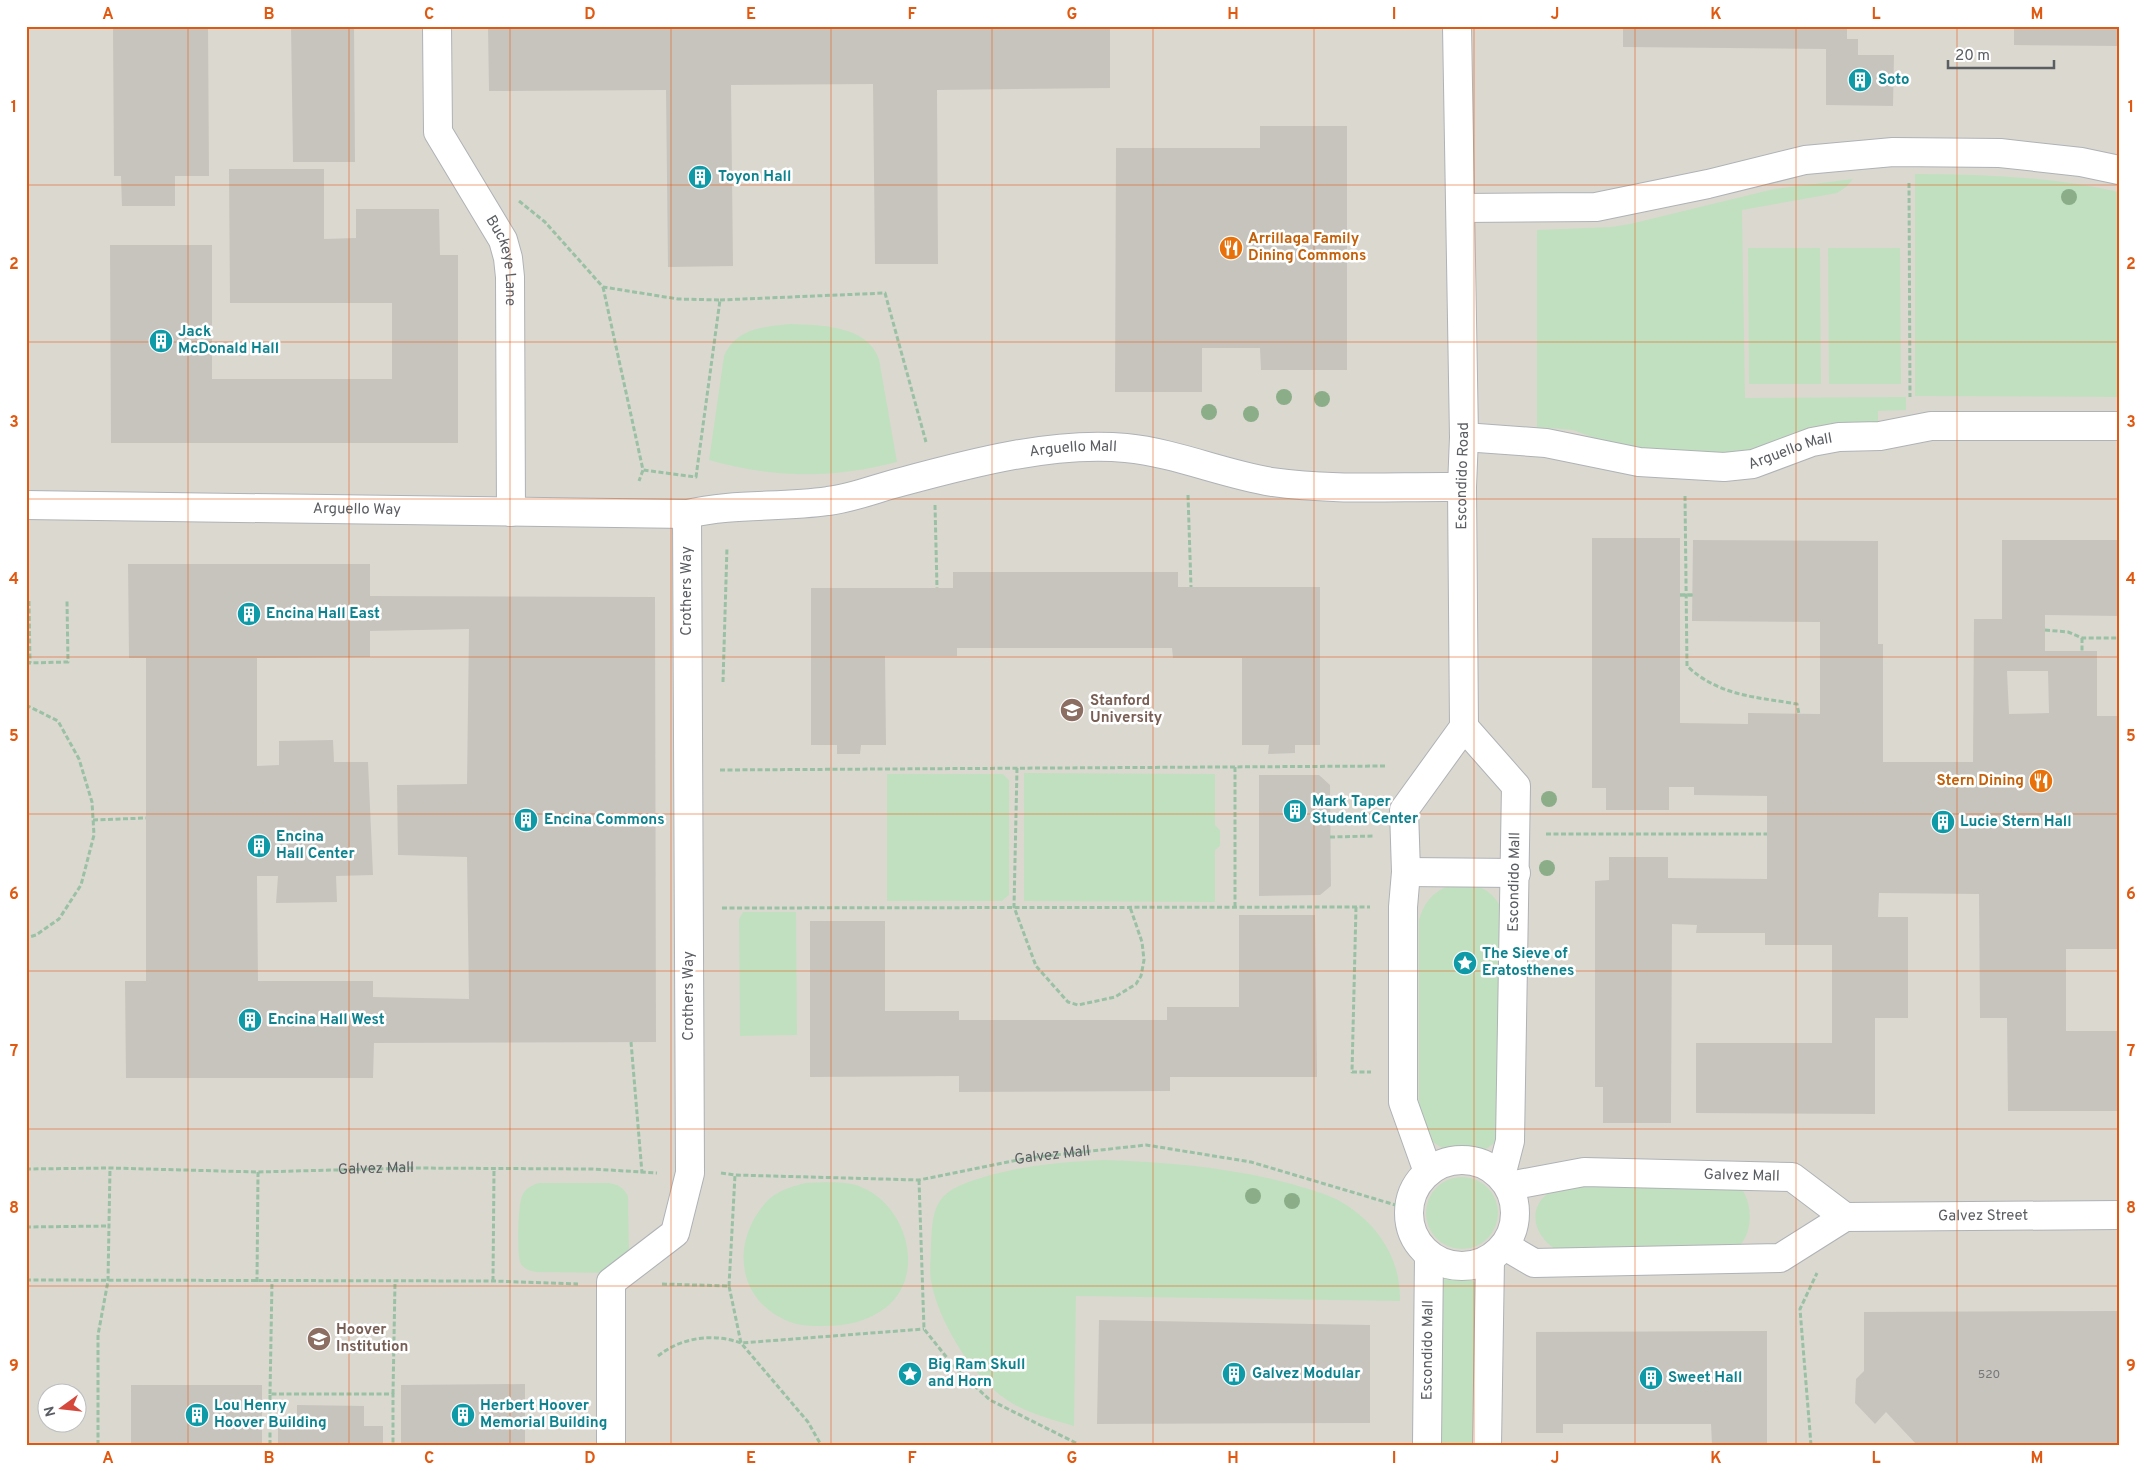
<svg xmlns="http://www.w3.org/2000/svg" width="2145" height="1471" viewBox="0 0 2145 1471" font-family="Overpass,sans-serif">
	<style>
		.education { fill: #dbd8d0; fill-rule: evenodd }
		.green { fill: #c1e0c0 }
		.building { fill: #c7c4be; fill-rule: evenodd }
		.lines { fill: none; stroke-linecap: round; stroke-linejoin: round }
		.minor-casing { stroke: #afb2b6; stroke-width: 30 }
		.path { stroke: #9ac1a5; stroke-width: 3; stroke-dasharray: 5 2.5; stroke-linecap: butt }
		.minor { stroke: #fff; stroke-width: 28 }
		.path-bridge { stroke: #9ac1a5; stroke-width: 3; stroke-dasharray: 5 2.5; stroke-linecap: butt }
		.tree { fill: #8bae89 }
		.grid { fill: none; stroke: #e15910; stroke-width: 1; stroke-opacity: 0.55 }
		.labels { text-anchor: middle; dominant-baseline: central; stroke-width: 5; stroke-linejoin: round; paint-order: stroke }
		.number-label { font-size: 12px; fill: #757778 }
		.culture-label { font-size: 15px; font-weight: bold; fill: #0d838f; stroke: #fff; text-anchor: start }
		.food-label { font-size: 15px; font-weight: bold; fill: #c56008; stroke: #fff; text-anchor: start }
		.street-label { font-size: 15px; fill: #5a5d61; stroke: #fff }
		.education-label { font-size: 15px; font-weight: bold; fill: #785e54; stroke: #fff; text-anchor: start }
		.neatline { fill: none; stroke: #e15910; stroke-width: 2 }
		.grid-label { font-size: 16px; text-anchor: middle; font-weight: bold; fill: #e15910 }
	</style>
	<rect width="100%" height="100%" fill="#ebe9e2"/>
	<path class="education" d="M 26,26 L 2119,26 L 2119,1445 L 26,1445 ZM 48,1394 L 78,1394 L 78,1424 L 48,1424 Z"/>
	<path class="green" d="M 1915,174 C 1983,174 2052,177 2119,192 L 2119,397 L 1915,396 Z
		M 1853,179 L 1846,187 L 1837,193 L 1742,210 L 1745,398 L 1906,397 L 1906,410 L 1878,411 L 1878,427 L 1730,455 L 1624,449 L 1573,430 L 1537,427 L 1537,230 L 1611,227 L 1630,224 L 1774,189 Z
		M 1748,248 L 1820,248 L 1821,384 L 1749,384 Z
		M 1828,248 L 1900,248 L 1901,384 L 1829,384 Z
		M 790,324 C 820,325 867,325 879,359 L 897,462 C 833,479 772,478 709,460 L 724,356 C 737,328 762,327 790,324 Z
		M 1024,773 L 1215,774 L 1215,825 L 1220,830 L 1220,846 L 1215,850 L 1215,902 L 1024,901 Z
		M 887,774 L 1003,774 L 1009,780 L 1009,895 L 1002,901 L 887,901 Z
		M 1453,884 C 1477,884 1490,887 1502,909 L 1497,1139 C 1495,1142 1492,1145 1489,1147 C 1471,1159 1439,1153 1427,1135 C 1423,1129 1421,1117 1419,1109 L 1419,920 C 1425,900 1434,891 1453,884 Z
		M 743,912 L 796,912 L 797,1035 L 740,1036 L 739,919 Z
		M 1104,1160 C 1166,1162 1227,1167 1288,1183 C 1305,1188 1322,1192 1338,1200 C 1376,1221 1401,1257 1400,1301 L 1076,1296 L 1074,1426 C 1051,1419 1026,1413 1007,1400 C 973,1378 938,1321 931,1281 C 929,1270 931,1258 931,1247 C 932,1229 931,1207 946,1194 C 957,1185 971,1181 984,1177 C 1024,1165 1062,1162 1104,1160 Z
		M1426 1213a36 36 0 1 1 72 0a36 36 0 1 1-72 0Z
		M 539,1183 L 609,1183 C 619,1185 623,1187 628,1196 L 629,1254 L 610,1273 L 536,1272 C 530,1271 523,1269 520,1262 C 517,1253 518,1205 522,1196 C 525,1189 531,1185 539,1183 Z
		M 805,1183 C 823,1183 845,1180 861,1187 C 907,1205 928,1277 884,1309 C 865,1322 847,1326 824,1326 C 812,1326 800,1326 790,1322 C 745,1305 732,1259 754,1219 C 760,1209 766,1200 776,1194 C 785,1188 795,1186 805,1183 Z
		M 1567,1185 L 1738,1185 C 1753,1199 1754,1232 1739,1246 L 1556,1250 C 1525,1229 1529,1194 1567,1185 Z
		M 1457,1272 C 1468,1275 1472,1278 1477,1287 L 1476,1445 L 1436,1445 L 1442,1279 L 1448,1274 Z"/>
	<path class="building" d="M 113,26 L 208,26 L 209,176 L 175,176 L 175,206 L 122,206 L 121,176 L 114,176 Z
		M 291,26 L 354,26 L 355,162 L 293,162 Z
		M 488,26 L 1110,26 L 1110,88 L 937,90 L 938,264 L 875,264 L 873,84 L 731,85 L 733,266 L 668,267 L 666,90 L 489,91 Z
		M 1623,26 L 1847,26 L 1847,39 L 1858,39 L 1858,55 L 1894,55 L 1893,106 L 1826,105 L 1826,49 L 1623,47 Z
		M 2014,26 L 2119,26 L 2119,46 L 2014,45 Z
		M 1260,126 L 1347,126 L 1347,370 L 1261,370 L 1260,348 L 1202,348 L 1202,392 L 1115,392 L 1116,148 L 1260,148 Z
		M 229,169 L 324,169 L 324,239 L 356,238 L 356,209 L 439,209 L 440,255 L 458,255 L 458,443 L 111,443 L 110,245 L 212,245 L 212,379 L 392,379 L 392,303 L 230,303 Z
		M 1592,538 L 1680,538 L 1680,723 L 1748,724 L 1748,713 L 1820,714 L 1820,622 L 1692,621 L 1693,540 L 1878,541 L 1878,644 L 1883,644 L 1883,762 L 1973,762 L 1974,619 L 2002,619 L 2002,540 L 2119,540 L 2119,616 L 2045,615 L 2045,651 L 2097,651 L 2097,716 L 2119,716 L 2119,949 L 2066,949 L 2066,1031 L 2119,1031 L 2119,1111 L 2008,1111 L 2007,1018 L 1980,1018 L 1979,894 L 1879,893 L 1878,917 L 1908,917 L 1908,1018 L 1875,1018 L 1875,1114 L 1696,1113 L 1696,1043 L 1832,1043 L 1832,945 L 1765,945 L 1765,933 L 1696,933 L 1697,925 L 1672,924 L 1671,1123 L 1603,1123 L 1603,1087 L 1595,1087 L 1595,881 L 1609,880 L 1609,857 L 1668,857 L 1668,878 L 1767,879 L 1767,796 L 1694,795 L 1694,787 L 1669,787 L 1669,810 L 1606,810 L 1606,788 L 1592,788 ZM 2007,671 L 2048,671 L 2049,713 L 2009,714 Z
		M 128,564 L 370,564 L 370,596 L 655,597 L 656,1042 L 374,1043 L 373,1078 L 126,1078 L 125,981 L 146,981 L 146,658 L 129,658 ZM 469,629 L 467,784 L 397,785 L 398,855 L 467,857 L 469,999 L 373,997 L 373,981 L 258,981 L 257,876 L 278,876 L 276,903 L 337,902 L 336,876 L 373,875 L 368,762 L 334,762 L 333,740 L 279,741 L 279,765 L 257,766 L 257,658 L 370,657 L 370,631 Z
		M 953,572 L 1178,572 L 1178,587 L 1320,587 L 1320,745 L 1295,745 L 1295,753 L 1268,754 L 1269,745 L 1242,745 L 1242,658 L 1173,658 L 1172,648 L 957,648 L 957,656 L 885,656 L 886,745 L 861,745 L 860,754 L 837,754 L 837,745 L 811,745 L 811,588 L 953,588 Z
		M 1259,775 L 1319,775 L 1330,785 L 1331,886 L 1320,895 L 1259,896 Z
		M 1239,915 L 1315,915 L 1317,1077 L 1170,1077 L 1170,1091 L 959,1092 L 959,1076 L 810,1077 L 810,921 L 885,921 L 885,1011 L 959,1011 L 959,1020 L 1167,1020 L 1167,1007 L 1239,1007 Z
		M 2119,1311 L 2119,1445 L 1917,1445 L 1886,1412 L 1875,1424 L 1855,1403 L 1856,1379 L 1864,1371 L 1864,1312 Z
		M 1099,1320 L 1370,1325 L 1370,1423 L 1097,1424 Z
		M 1767,1331 L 1767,1445 L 1712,1445 L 1711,1424 L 1563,1424 L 1563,1433 L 1536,1433 L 1536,1332 Z
		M 525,1384 L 525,1445 L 401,1445 L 401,1385 Z
		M 131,1385 L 262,1385 L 262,1445 L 131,1445 Z
		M 297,1405 L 364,1406 L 364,1426 L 383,1426 L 383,1445 L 278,1445 L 278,1426 L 297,1426 Z"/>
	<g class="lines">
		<g class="minor-casing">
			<g id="minor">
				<path id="s3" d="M 437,26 L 438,132 L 503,240 L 508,258 L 510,277 L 511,512"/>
				<path d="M 1461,208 L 1596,207 L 1708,184 L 1805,160 L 1893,152 L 2000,153 L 2081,162 L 2119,170"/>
				<path id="s4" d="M 1464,437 L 1546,443 L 1639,462 L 1724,467 L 1753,464 L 1812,442 L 1839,437 L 1880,436 L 1931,426 L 2119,426"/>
				<path id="s5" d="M 26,505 L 687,514 C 733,503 781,508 828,501 C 853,498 877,488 901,482 C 971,463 1054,441 1126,448 C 1176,453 1223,474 1272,482 C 1335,491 1398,486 1462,487"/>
				<path d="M 1464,727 L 1516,786 L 1510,1141 L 1501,1176"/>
				<path d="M 1406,872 L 1516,873"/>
				<circle cx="1462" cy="1213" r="53"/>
				<path id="s6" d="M 1428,1172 L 1403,1102 L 1403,907 L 1406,872 L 1404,810 L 1464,727 L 1462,487 L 1464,437 L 1457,26"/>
				<path id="s7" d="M 1509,1186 L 1584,1172 L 1792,1177 L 1845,1217"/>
				<path id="s8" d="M 1845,1217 L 2119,1215"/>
				<path d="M 1505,1246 L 1534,1263 L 1780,1258 L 1845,1217"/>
				<path d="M 611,1445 L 611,1282 L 675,1233 L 690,1173 L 687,514"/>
				<path id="s9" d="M 1427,1445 L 1429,1256"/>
				<path d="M 1487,1445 L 1490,1260"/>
			</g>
		</g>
		<g class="path">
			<path d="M 1909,183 L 1910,397"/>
			<path d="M 519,201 L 545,222 L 603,287 L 678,299 L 720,300 L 696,477 L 643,470"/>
			<path d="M 603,287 L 643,470 L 639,481"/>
			<path d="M 720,300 L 885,293 L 926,442"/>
			<path d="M 1188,495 L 1191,587"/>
			<path d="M 1685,496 L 1687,666 C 1719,696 1756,697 1797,704 L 1799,714"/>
			<path d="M 935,505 L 937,588"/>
			<path d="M 1680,595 L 1693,595"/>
			<path d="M 29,601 L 30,663"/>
			<path d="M 2045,630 L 2068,632 L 2082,638 L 2119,638"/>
			<path d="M 2082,638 L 2082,651"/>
			<path d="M 26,663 L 68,662 L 67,601"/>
			<path d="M 723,682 L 727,547"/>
			<path d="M 26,705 L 58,721 L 79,759 L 92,802 L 94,835 L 81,885 L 59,919 L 36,935 L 26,938"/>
			<path d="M 1017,768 L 1014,907 L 1036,966 L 1068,1002 L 1078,1005 L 1115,997 L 1136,984 L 1141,976 L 1144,960 L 1142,942 L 1130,907"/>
			<path d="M 720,770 L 1386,766"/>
			<path d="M 93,820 L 146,818"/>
			<path d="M 1546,834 L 1767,834"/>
			<path d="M 1330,837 L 1374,836"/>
			<path d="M 1235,907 L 1235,767"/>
			<path d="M 1356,907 L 1352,1072 L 1371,1072"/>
			<path d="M 722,908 L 1370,907"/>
			<path d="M 631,1042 L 642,1173"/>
			<path id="s1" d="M 26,1169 L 110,1168 L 258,1172 L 410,1168 L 593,1169 L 657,1173"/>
			<path id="s2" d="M 721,1173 L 735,1175 L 919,1180 L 1028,1158 L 1146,1145 L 1251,1162 L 1409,1209"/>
			<path d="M 919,1180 L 924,1329 L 956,1369 L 990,1400 L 1080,1445"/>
			<path d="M 26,1227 L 109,1226"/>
			<path d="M 26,1280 L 493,1281 L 578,1284"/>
			<path d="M 493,1281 L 494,1169"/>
			<path d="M 257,1282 L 258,1172"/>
			<path d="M 662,1284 L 729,1286 L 741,1343 L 808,1422 L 821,1445"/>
			<path d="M 729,1286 L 735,1175"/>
			<path d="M 658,1356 C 682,1337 713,1333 741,1343 L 924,1329"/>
			<path d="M 270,1394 L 272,1281"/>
			<path d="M 393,1394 L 395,1282"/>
			<path d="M 98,1445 L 98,1335 L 108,1281 L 110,1168"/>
			<path d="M 270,1445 L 270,1394 L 393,1394 L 393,1445"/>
			<path d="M 1811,1445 L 1800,1309 L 1817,1273"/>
		</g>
		<use href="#minor" class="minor"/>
		<path class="path-bridge" d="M 1680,595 L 1693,595"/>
	</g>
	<g class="tree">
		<circle cx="2069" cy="197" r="8"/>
		<circle cx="1284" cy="397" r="8"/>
		<circle cx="1322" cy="399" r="8"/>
		<circle cx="1209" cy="412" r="8"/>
		<circle cx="1251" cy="414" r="8"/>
		<circle cx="1549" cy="799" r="8"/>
		<circle cx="1547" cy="868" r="8"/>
		<circle cx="1253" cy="1196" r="8"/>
		<circle cx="1292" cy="1201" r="8"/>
	</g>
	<path class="grid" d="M 188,26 L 188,1445M 349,26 L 349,1445M 510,26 L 510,1445M 671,26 L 671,1445M 831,26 L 831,1445M 992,26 L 992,1445M 1153,26 L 1153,1445M 1314,26 L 1314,1445M 1474,26 L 1474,1445M 1635,26 L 1635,1445M 1796,26 L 1796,1445M 1957,26 L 1957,1445M 26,185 L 2119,185M 26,342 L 2119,342M 26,499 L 2119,499M 26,657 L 2119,657M 26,814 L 2119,814M 26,971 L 2119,971M 26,1129 L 2119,1129M 26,1286 L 2119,1286"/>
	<defs>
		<g id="building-disc" transform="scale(1.25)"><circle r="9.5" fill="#0f9aa8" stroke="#fff"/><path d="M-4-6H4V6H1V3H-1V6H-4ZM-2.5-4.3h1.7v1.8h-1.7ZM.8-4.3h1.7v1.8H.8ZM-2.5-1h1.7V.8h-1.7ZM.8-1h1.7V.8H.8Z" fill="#fff"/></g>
		<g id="restaurant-disc" transform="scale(1.25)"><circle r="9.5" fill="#e8710a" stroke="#fff"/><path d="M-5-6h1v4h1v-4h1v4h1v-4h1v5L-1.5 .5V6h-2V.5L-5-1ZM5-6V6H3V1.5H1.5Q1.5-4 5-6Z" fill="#fff"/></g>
		<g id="university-disc" transform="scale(1.25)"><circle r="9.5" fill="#8d6e63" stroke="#fff"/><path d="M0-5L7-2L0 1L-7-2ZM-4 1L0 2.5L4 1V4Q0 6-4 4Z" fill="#fff"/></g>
		<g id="sight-disc" transform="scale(1.25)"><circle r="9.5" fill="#0f9aa8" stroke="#fff"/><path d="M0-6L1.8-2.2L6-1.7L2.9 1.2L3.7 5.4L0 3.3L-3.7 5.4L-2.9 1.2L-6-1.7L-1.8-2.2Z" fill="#fff"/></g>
	</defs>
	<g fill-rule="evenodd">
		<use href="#building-disc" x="1860" y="80"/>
		<use href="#building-disc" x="700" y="177"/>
		<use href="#restaurant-disc" x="1231" y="248"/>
		<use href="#building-disc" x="161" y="341"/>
		<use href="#building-disc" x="249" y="614"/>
		<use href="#university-disc" x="1072" y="710"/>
		<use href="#restaurant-disc" x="2041" y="781"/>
		<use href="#building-disc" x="1295" y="811"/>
		<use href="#building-disc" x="526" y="820"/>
		<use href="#building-disc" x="1943" y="822"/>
		<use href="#building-disc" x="259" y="846"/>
		<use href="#sight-disc" x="1465" y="963"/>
		<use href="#building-disc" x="250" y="1020"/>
		<use href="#university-disc" x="319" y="1339"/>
		<use href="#sight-disc" x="910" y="1374"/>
		<use href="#building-disc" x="1234" y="1374"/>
		<use href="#building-disc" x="1651" y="1378"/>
		<use href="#building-disc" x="197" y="1415"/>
		<use href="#building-disc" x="463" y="1415"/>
	</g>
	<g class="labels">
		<g class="number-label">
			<text x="1989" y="1375">520</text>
		</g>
		<g class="culture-label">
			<text x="1878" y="80">Soto</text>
			<text x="718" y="177">Toyon Hall</text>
			<text x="178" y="332">Jack<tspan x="178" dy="17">McDonald Hall</tspan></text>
			<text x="266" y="614">Encina Hall East</text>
			<text x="1312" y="802">Mark Taper<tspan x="1312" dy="17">Student Center</tspan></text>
			<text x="544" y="820">Encina Commons</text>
			<text x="1960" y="822">Lucie Stern Hall</text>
			<text x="276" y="837">Encina<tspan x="276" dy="17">Hall Center</tspan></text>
			<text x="1482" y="954">The Sieve of<tspan x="1482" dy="17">Eratosthenes</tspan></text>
			<text x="268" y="1020">Encina Hall West</text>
			<text x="928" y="1365">Big Ram Skull<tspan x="928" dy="17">and Horn</tspan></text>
			<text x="1252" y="1374">Galvez Modular</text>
			<text x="1668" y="1378">Sweet Hall</text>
			<text x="214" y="1406">Lou Henry<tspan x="214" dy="17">Hoover Building</tspan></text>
			<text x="480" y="1406">Herbert Hoover<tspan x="480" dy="17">Memorial Building</tspan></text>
		</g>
		<g class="food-label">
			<text x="1248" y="239">Arrillaga Family<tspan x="1248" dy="17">Dining Commons</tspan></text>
			<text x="2024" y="781" text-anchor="end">Stern Dining</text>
		</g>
		<g class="street-label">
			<text stroke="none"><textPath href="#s3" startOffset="252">Buckeye Lane</textPath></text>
			<text stroke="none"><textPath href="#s5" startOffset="1054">Arguello Mall</textPath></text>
			<text stroke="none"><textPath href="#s4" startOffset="331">Arguello Mall</textPath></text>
			<text stroke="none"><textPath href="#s6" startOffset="720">Escondido Road</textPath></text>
			<text stroke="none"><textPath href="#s5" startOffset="331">Arguello Way</textPath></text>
			<text transform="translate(687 591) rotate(-90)">Crothers Way</text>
			<text transform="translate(1515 882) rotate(-89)">Escondido Mall</text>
			<text transform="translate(689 996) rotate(-90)">Crothers Way</text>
			<text stroke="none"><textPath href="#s2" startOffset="334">Galvez Mall</textPath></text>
			<text stroke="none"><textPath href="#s1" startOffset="350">Galvez Mall</textPath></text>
			<text stroke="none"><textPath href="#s7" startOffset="234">Galvez Mall</textPath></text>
			<text stroke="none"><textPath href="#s8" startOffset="138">Galvez Street</textPath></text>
			<text stroke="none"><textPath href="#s9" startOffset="95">Escondido Mall</textPath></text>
		</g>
		<g class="education-label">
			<text x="1090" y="701">Stanford<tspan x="1090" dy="17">University</tspan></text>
			<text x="336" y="1330">Hoover<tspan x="336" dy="17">Institution</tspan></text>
		</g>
	</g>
	<rect width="2145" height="1471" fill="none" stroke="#ffffff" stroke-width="55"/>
	<g transform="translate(62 1408) rotate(255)"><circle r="24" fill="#ffffff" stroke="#bdbec0"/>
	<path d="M0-4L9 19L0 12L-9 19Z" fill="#d5493d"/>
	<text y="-8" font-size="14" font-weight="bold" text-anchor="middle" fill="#5a5d61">N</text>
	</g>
	<path d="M1948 60v8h106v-8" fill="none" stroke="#5a5d61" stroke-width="2.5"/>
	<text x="1955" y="60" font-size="15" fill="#5a5d61" stroke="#ffffff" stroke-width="4" paint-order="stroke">20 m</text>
	<rect x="28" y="28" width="2090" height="1416" class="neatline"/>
	<g class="grid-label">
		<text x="108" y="19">A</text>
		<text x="269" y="19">B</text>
		<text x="429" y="19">C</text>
		<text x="590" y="19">D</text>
		<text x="751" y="19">E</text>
		<text x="912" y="19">F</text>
		<text x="1072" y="19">G</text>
		<text x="1233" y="19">H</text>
		<text x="1394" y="19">I</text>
		<text x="1555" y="19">J</text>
		<text x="1716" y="19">K</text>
		<text x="1876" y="19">L</text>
		<text x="2037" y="19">M</text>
		<text x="14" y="112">1</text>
		<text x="2131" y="112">1</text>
		<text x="14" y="269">2</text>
		<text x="2131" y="269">2</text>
		<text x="14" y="427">3</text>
		<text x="2131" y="427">3</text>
		<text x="14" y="584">4</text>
		<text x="2131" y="584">4</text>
		<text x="14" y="741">5</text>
		<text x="2131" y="741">5</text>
		<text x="14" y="899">6</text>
		<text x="2131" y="899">6</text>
		<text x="14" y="1056">7</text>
		<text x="2131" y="1056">7</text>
		<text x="14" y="1213">8</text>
		<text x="2131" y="1213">8</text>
		<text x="14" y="1371">9</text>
		<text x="2131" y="1371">9</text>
		<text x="108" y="1463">A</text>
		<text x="269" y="1463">B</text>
		<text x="429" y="1463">C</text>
		<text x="590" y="1463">D</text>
		<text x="751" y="1463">E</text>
		<text x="912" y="1463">F</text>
		<text x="1072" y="1463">G</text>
		<text x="1233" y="1463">H</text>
		<text x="1394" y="1463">I</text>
		<text x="1555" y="1463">J</text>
		<text x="1716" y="1463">K</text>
		<text x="1876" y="1463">L</text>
		<text x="2037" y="1463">M</text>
	</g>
</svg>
